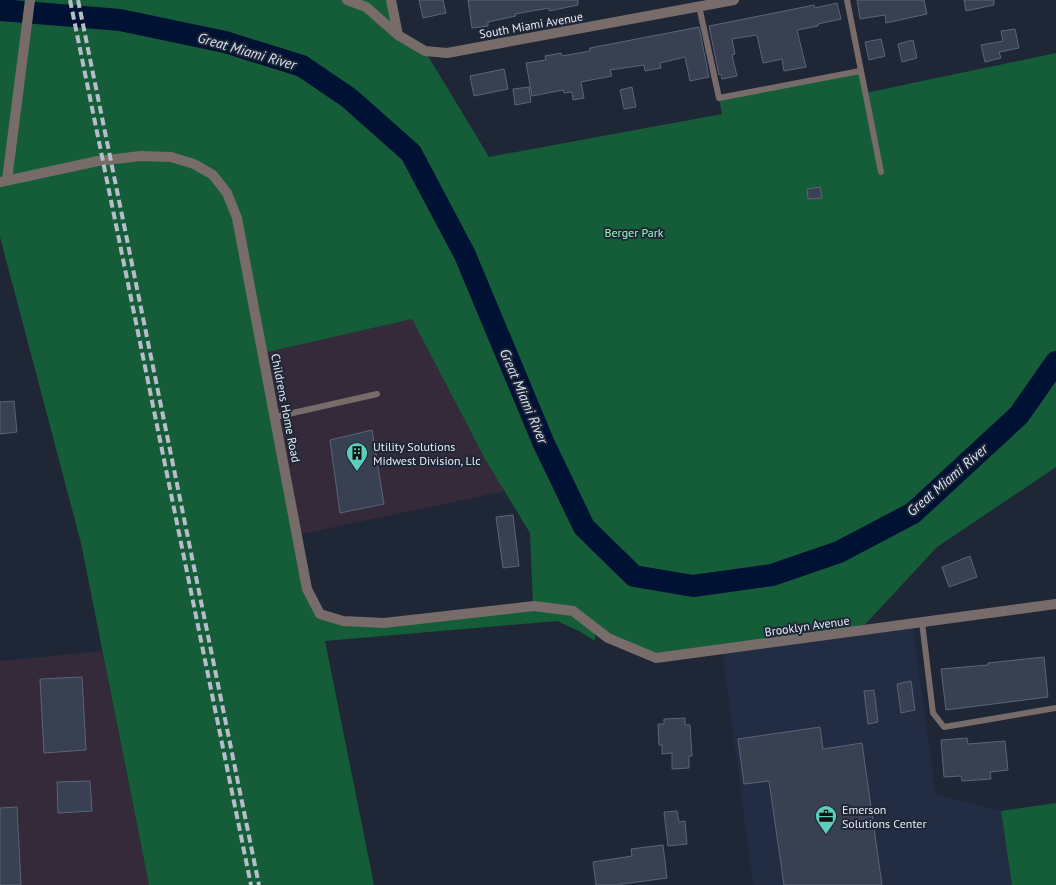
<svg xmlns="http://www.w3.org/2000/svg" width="1056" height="885" viewBox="0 0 1056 885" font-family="'PT Sans',sans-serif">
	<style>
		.commercial { fill: #342a39 }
		.built { fill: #222c43 }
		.green { fill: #155d39; fill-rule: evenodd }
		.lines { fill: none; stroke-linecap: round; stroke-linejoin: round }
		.river { stroke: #001233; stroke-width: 22 }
		.building { fill: #384052; stroke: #5b6478 }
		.lane { stroke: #776c69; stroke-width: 6 }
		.street { stroke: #776c69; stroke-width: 10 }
		.rail { stroke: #b6bdc9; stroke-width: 4; stroke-dasharray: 8 4; stroke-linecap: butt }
		.labels { text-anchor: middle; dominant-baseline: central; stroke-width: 4; stroke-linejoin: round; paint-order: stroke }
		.street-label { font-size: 12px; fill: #e4eaf5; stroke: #1f2737 }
		.park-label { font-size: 12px; fill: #97f8be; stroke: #1f2737 }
		.poi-label { font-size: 12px; fill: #e4eaf5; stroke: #1f2737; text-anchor: start }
		.water-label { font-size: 14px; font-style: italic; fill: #d9e4f4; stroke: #1f2737 }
	</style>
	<rect width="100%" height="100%" fill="#1f2737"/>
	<path class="commercial" d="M 412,319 L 485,459 L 505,491 L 297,535 L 263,352 Z
		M 102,651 L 149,885 L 0,885 L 0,661 Z"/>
	<path class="built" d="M 912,623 L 936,794 L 1001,811 L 1012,885 L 753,885 L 722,650 Z"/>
	<path class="green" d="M 0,0 L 391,0 L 398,35 L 425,51 L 489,157 L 722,114 L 719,98 L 860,71 L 865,93 L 1056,53 L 1056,467 L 937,547 L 859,631 L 656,658 L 595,628 L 595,641 L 579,631 L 557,621 L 325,641 L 374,885 L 149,885 L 81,543 L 0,237 ZM 412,319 L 485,459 L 530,533 L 533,606 L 384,623 L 320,614 L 307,589 L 263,353 Z
		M 1056,803 L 1056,885 L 1012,885 L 1001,811 Z"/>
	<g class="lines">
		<path class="river" d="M 0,10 L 120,20 L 225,42 L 302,66 L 349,98 L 411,153 L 465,255 L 544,444 L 584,527 L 634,576 L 693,586 L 772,575 L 839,552 L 913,513 L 1019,415 L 1056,362"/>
	</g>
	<path class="building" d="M 419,0 L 443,0 L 446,13 L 423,18 Z
		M 468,0 L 578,0 L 578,5 L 549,11 L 549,8 L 515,14 L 516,16 L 488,22 L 488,26 L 472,28 Z
		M 857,0 L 924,0 L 927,14 L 886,23 L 885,15 L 860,19 Z
		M 964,0 L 994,0 L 994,5 L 966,11 Z
		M 837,3 L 841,19 L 818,24 L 818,26 L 797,30 L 806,67 L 784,71 L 782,59 L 763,63 L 757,35 L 732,39 L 735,54 L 732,55 L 737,76 L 722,79 L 721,74 L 719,75 L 709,26 L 814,5 L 815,8 Z
		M 699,27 L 709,77 L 690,81 L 685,57 L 660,63 L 661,68 L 645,71 L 644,65 L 610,70 L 612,76 L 581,82 L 584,98 L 573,100 L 572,92 L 564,93 L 563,90 L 532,96 L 526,63 L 546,60 L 545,56 L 561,53 L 562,56 L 590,51 L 590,48 Z
		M 1015,29 L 1019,48 L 999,52 L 1001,58 L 985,62 L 981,45 L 1003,41 L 1001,31 Z
		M 881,39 L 885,56 L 869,60 L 865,42 Z
		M 913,40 L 917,58 L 902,62 L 898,44 Z
		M 504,69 L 508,89 L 474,96 L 470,76 Z
		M 529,87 L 531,102 L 515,105 L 513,89 Z
		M 632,87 L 636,107 L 624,109 L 620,90 Z
		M 820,187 L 822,198 L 808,199 L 807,189 Z
		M 14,401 L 17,432 L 0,434 L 0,402 Z
		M 372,430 L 384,504 L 340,513 L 330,440 Z
		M 513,515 L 519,566 L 503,568 L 496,517 Z
		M 970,556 L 977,577 L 949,587 L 942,567 Z
		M 1044,657 L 1048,697 L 946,710 L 941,669 L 988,665 L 988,663 Z
		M 82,677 L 86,750 L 44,753 L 40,679 Z
		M 911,681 L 915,710 L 901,713 L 897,684 Z
		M 874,690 L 878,722 L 868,724 L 864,691 Z
		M 685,718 L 685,725 L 690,725 L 692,756 L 689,756 L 689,768 L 672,769 L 672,753 L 662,754 L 662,745 L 659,745 L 658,724 L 664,724 L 664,719 Z
		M 820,727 L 823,749 L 862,743 L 882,885 L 784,885 L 769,781 L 744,784 L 738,739 Z
		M 967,738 L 968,744 L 1005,741 L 1008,770 L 990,772 L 991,779 L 962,781 L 961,776 L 944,777 L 941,740 Z
		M 90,781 L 92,811 L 58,813 L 57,782 Z
		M 17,807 L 21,885 L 0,885 L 0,808 Z
		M 677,811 L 679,822 L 685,821 L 687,844 L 668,846 L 664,812 Z
		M 663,845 L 667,878 L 622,884 L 622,885 L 596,885 L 593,862 L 632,856 L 631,849 Z"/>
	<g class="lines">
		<path class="lane" d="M 847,0 L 881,172
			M 699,6 L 719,98 L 860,71
			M 275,417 L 377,394
			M 922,622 L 933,713 L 944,727 L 1056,708"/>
		<path class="street" d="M 347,0 L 366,7 L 398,35 L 425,51 L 447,53 L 734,0
			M 391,0 L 398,35
			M 7,180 L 30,0
			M 0,182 L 98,161 L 141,156 L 171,157 L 194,164 L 213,175 L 227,193 L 237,218 L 307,589 L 320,614 L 343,621 L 384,623 L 534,606 L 573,611 L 608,638 L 656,658 L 1056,604"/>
		<path class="rail" d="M 70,0 L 251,885
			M 78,0 L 259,885"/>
	</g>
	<defs>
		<g id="building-pin" transform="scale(1.125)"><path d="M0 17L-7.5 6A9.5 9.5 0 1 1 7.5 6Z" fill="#5dceb9" stroke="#1f2737"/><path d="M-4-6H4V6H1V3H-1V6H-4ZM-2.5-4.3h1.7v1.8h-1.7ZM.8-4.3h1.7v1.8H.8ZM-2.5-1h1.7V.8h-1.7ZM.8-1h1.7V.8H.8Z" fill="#111"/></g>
		<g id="office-pin" transform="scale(1.125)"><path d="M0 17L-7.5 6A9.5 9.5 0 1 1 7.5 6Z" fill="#5dceb9" stroke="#1f2737"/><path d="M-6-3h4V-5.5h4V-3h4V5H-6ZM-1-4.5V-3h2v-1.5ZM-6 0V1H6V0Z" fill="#111"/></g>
	</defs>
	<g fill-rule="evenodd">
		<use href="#building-pin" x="357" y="453"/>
		<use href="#office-pin" x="826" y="816"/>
	</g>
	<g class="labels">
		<g class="street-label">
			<text transform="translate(531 25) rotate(-10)">South Miami Avenue</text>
			<text transform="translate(286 408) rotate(79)">Childrens Home Road</text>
			<text transform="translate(807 626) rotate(-8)">Brooklyn Avenue</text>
		</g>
		<g class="park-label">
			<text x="634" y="232">Berger Park</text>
		</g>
		<g class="poi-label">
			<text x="373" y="446">Utility Solutions<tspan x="373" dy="14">Midwest Division, Llc</tspan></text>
			<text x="842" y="809">Emerson<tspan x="842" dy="14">Solutions Center</tspan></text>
		</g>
		<g class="water-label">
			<text transform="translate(247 51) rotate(16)">Great Miami River</text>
			<text transform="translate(524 396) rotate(67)">Great Miami River</text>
			<text transform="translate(947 480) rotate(-41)">Great Miami River</text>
		</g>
	</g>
</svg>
